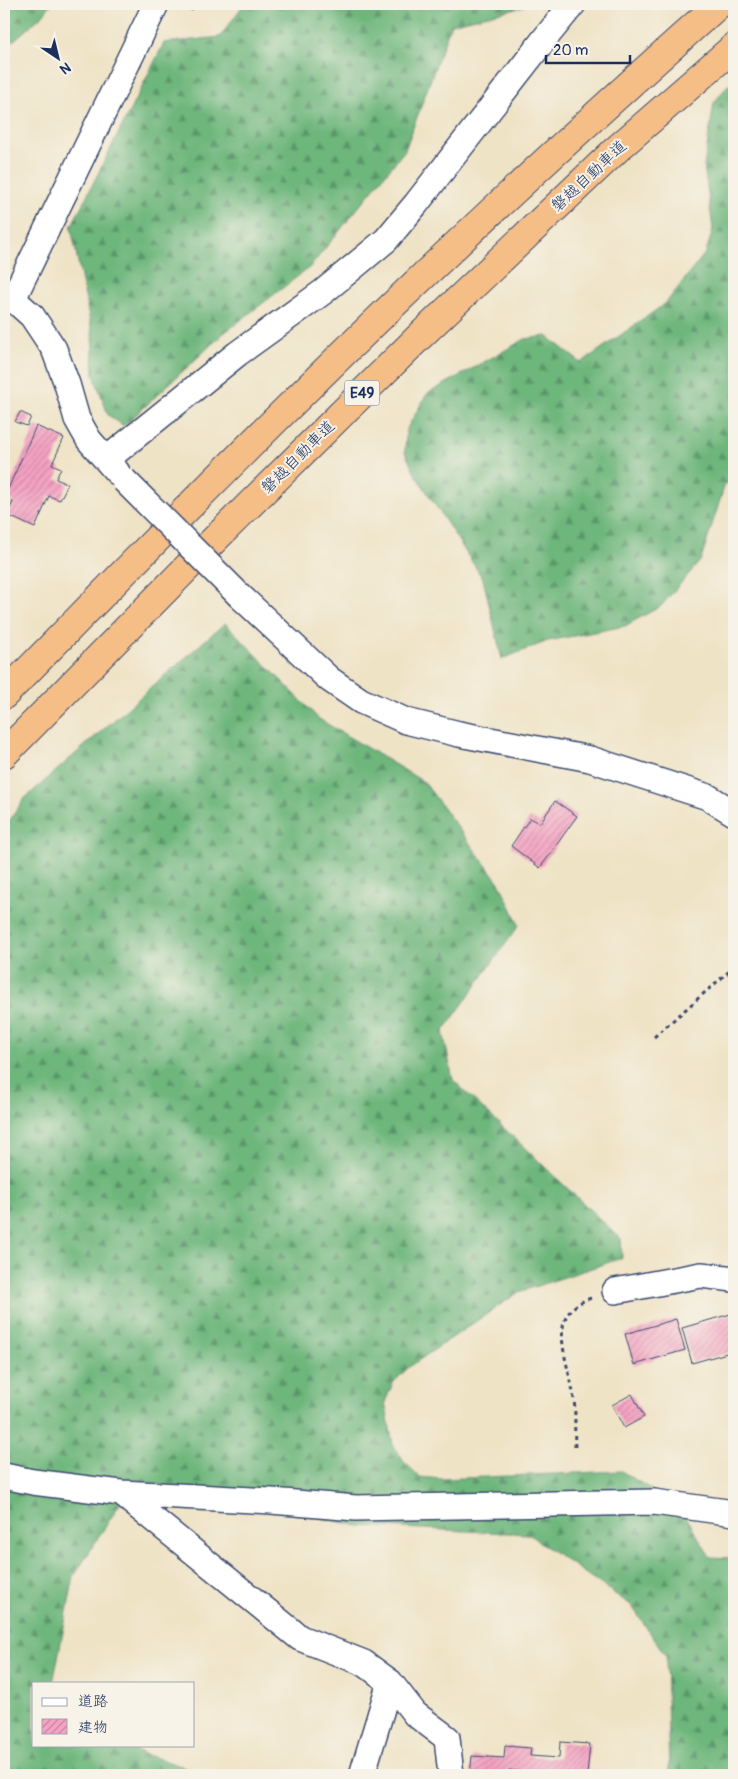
<svg xmlns="http://www.w3.org/2000/svg" width="738" height="1779" viewBox="0 0 738 1779" font-family="Pangolin,'Klee One',sans-serif">
	<style>
		.forest { fill: url(#forest-firs); stroke: #44726d }
		.building { fill: url(#building-hatch) }
		.lines { fill: none; stroke-linecap: round; stroke-linejoin: round }
		.street-casing { stroke: #3b4a6e; stroke-width: 28 }
		.highway-casing { stroke: #3b4a6e; stroke-width: 30 }
		.path { stroke: #3b4a6e; stroke-width: 3; stroke-dasharray: 4 4; stroke-linecap: butt }
		.street { stroke: #fff; stroke-width: 25 }
		.highway { stroke: #f6be87; stroke-width: 28 }
		.street-bridge-casing { stroke: #3b4a6e; stroke-width: 28; stroke-linecap: butt }
		.street-bridge { stroke: #fff; stroke-width: 25 }
		.labels { text-anchor: middle; dominant-baseline: central; stroke-width: 4; stroke-linejoin: round; paint-order: stroke }
		.shield { fill: #f7f3e8; stroke: #5d6a87; stroke-width: 1 }
		.shield-label { font-size: 15px; font-weight: bold; fill: #1b2f5e }
		.street-label { font-size: 16px; fill: #1b2f5e; stroke: #f7f3e8 }
	</style>
	<defs>
		<pattern id="forest-firs" width="22" height="20" patternUnits="userSpaceOnUse" patternTransform="scale(1.25)"><rect width="22" height="20" fill="#6db67c"/><path d="M5 1l3.5 6h-7zM16 11l3.5 6h-7z" fill="#599469"/></pattern>
		<pattern id="building-hatch" width="6" height="6" patternUnits="userSpaceOnUse" patternTransform="scale(1.25)"><rect width="6" height="6" fill="#f5a3c2"/><path d="M-1 1l2-2M0 6l6-6M5 7l2-2" fill="none" stroke="#c685a1"/></pattern>
	</defs>
	<rect width="100%" height="100%" fill="#f7f3e8"/>
	<filter id="ink" filterUnits="userSpaceOnUse"><feTurbulence type="fractalNoise" baseFrequency=".02" numOctaves="2"/><feDisplacementMap in="SourceGraphic" scale="10" xChannelSelector="R" yChannelSelector="G"/><feConvolveMatrix kernelMatrix="1 2 1 2 8 2 1 2 1" color-interpolation-filters="sRGB"/></filter>
	<filter id="wash" filterUnits="userSpaceOnUse"><feTurbulence type="fractalNoise" baseFrequency=".0096" numOctaves="4" result="noise"/><feDisplacementMap in="SourceGraphic" scale="20" xChannelSelector="R" yChannelSelector="G"/><feGaussianBlur stdDeviation="1.12" result="paint"/><feColorMatrix in="noise" values="0 0 0 0 0 0 0 0 0 0 0 0 0 0 0 0 0 1.4 0 .05"/><feComposite in="paint" operator="in"/></filter>
	<g filter="url(#wash)">
		<rect width="100%" height="100%" fill="#efe3c6"/>
		<path class="forest" d="M 4,4 L 51,4 L 43,15 L 4,49 Z
			M 244,4 L 527,4 L 521,7 L 451,24 L 405,150 L 310,267 L 224,333 L 124,426 L 108,415 L 94,375 L 92,332 L 71,227 L 164,43 L 220,37 Z
			M 734,83 L 734,480 L 725,484 L 701,560 L 661,606 L 625,626 L 548,641 L 502,659 L 483,579 L 414,472 L 405,452 L 406,430 L 427,394 L 525,339 L 547,336 L 581,363 L 666,303 L 706,252 L 713,229 L 704,166 L 714,103 L 727,86 Z
			M 225,623 L 319,719 L 424,782 L 500,884 L 519,925 L 443,1032 L 453,1080 L 621,1239 L 622,1258 L 519,1292 L 409,1367 L 393,1383 L 385,1402 L 393,1444 L 404,1462 L 420,1477 L 441,1479 L 621,1471 L 681,1508 L 710,1557 L 734,1558 L 734,1775 L 669,1775 L 666,1656 L 631,1605 L 528,1534 L 360,1526 L 135,1480 L 74,1576 L 53,1683 L 34,1683 L 34,1745 L 118,1745 L 208,1775 L 4,1775 L 4,829 L 24,799 Z"/>
		<g id="blocks">
			<path class="building" d="M 181,4 L 196,4 L 192,11 Z
				M 20,412 L 31,417 L 27,426 L 15,422 Z
				M 36,426 L 64,438 L 52,464 L 61,468 L 56,479 L 68,484 L 60,500 L 49,496 L 35,528 L 7,515 L 13,502 L 4,498 Z
				M 555,801 L 577,816 L 540,868 L 511,846 L 530,818 L 540,823 Z
				M 734,1313 L 734,1351 L 692,1363 L 682,1328 Z
				M 676,1319 L 685,1350 L 634,1365 L 625,1334 Z
				M 632,1394 L 644,1417 L 624,1428 L 612,1405 Z
				M 560,1742 L 590,1744 L 587,1775 L 524,1775 L 524,1772 L 509,1770 L 508,1775 L 470,1775 L 472,1756 L 504,1758 L 505,1746 L 531,1748 L 530,1756 L 559,1758 Z"/>
		</g>
	</g>
	<g filter="url(#ink)">
		<use href="#blocks" fill-opacity="0" stroke="#3b4a6e" stroke-width="1"/>
		<g class="lines">
			<g class="street-casing">
				<path id="street" d="M 4,291 L 32,316 L 54,349 L 67,384 L 77,419 L 89,440 L 117,472
					M 13,299 L 156,4
					M 107,459 L 237,354 L 323,292 L 386,240 L 416,204 L 546,37 L 573,4
					M 240,596 L 329,679 L 361,701 L 406,721 L 459,734 L 590,759 L 708,797 L 734,813
					M 615,1291 L 701,1275 L 734,1279
					M 4,1476 L 33,1482 L 121,1493 L 271,1501 L 356,1508 L 654,1502 L 734,1513
					M 121,1493 L 300,1638 L 364,1663 L 390,1682 L 415,1714 L 447,1738 L 451,1775
					M 362,1775 L 390,1682"/>
			</g>
			<g class="highway-casing">
				<path id="highway" d="M 4,695 C 132,564 260,433 392,306 C 499,203 608,103 719,4
					M 4,754 L 213,541 L 418,338 L 617,149 L 734,47"/>
			</g>
			<path class="path" d="M 654,1037 L 734,967
				M 575,1447 C 574,1431 576,1415 574,1400 C 571,1365 541,1314 591,1298"/>
			<use href="#street" class="street"/>
			<use href="#highway" class="highway"/>
			<g class="street-bridge-casing">
				<path id="street-bridge" d="M 124,480 L 240,596"/>
			</g>
			<use href="#street-bridge" class="street-bridge"/>
		</g>
	</g>
	<g class="labels">
		<rect class="shield" x="344.5" y="380.5" width="35" height="25" rx="4"/>
		<g class="shield-label">
			<text x="362" y="393">E49</text>
		</g>
		<g class="street-label">
			<text transform="translate(589 176) rotate(-43)">磐越自動車道</text>
			<text transform="translate(298 457) rotate(-45)">磐越自動車道</text>
		</g>
	</g>
	<rect width="738" height="1779" fill="none" stroke="#f7f3e8" stroke-width="20"/>
	<rect x="32" y="1682" width="162" height="65" fill="#f7f3e8" stroke="#9fa5b1"/>
	<rect x="42" y="1698" width="25" height="8" fill="#ffffff" stroke="#9fa5b1"/>
	<text x="78" y="1706" font-size="15" fill="#1b2f5e">道路</text>
	<rect x="42" y="1719" width="25" height="15" fill="url(#building-hatch)" stroke="#9fa5b1"/>
	<text x="78" y="1732" font-size="15" fill="#1b2f5e">建物</text>
	<g transform="translate(58 58) rotate(145)" stroke="#f7f3e8" stroke-width="4" paint-order="stroke">
	<path d="M0-4L9 19L0 12L-9 19Z" fill="#1b2f5e"/>
	<text y="-8" font-size="14" font-weight="bold" text-anchor="middle" fill="#1b2f5e">N</text>
	</g>
	<path d="M546 55v8h84v-8" fill="none" stroke="#1b2f5e" stroke-width="2.5"/>
	<text x="553" y="55" font-size="15" fill="#1b2f5e" stroke="#f7f3e8" stroke-width="4" paint-order="stroke">20 m</text>
</svg>
